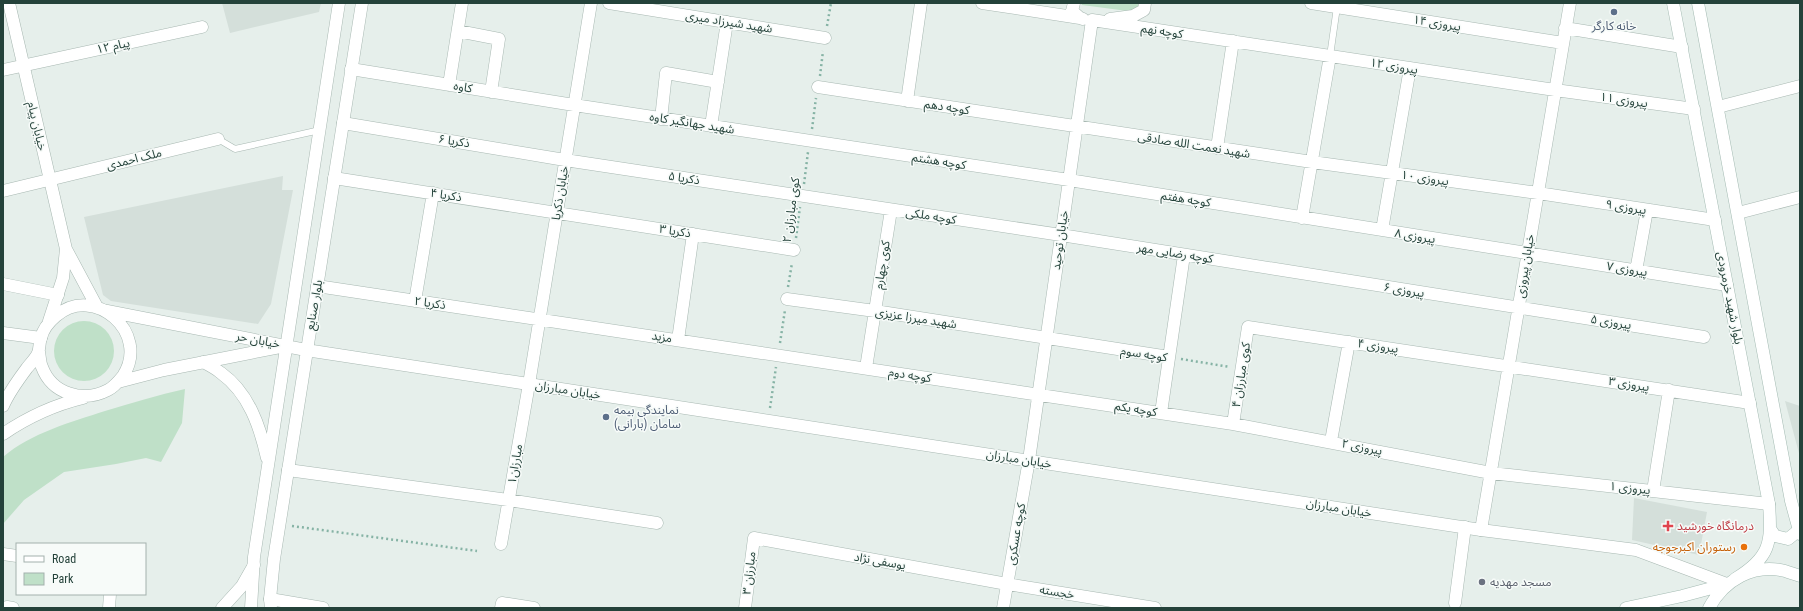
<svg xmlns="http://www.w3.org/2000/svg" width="1803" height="611" viewBox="0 0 1803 611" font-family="'Roboto Condensed','Noto Sans Arabic',sans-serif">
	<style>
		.built { fill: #d4dfda }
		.green { fill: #bfe0c8 }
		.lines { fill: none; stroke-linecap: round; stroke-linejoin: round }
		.service-casing { stroke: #a8b8b2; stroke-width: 7 }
		.minor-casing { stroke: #a8b8b2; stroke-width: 13 }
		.tertiary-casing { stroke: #a8b8b2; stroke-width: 13 }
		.secondary-casing { stroke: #a4bbb3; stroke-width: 13 }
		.path { stroke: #86b3a5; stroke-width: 2.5; stroke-dasharray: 2 3; stroke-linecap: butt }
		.service { stroke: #fff; stroke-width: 6 }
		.minor { stroke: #fff; stroke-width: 12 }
		.tertiary { stroke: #fff; stroke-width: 12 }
		.secondary { stroke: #fff; stroke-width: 12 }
		.service-dot { fill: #5c6f8a; stroke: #f7fbf9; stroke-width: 1.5 }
		.health-dot { fill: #e0444e; stroke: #f7fbf9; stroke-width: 1.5 }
		.food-dot { fill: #e8710a; stroke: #f7fbf9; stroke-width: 1.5 }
		.worship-dot { fill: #6b7280; stroke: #f7fbf9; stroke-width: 1.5 }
		.labels { text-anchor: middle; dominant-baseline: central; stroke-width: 3; stroke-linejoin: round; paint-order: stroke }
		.street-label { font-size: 12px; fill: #24423a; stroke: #f7fbf9 }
		.service-label { font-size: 12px; fill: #4e5e75; stroke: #f7fbf9 }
		.health-label { font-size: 12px; fill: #be3a42; stroke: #f7fbf9; text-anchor: start }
		.food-label { font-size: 12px; fill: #c56008; stroke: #f7fbf9; text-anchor: end }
		.worship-label { font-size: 12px; fill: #5b616d; stroke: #f7fbf9; text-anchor: start }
	</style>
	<rect width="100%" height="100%" fill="#e6efeb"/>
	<path class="built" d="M 222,3 L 321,3 L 319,12 L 230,33 Z
		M 283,176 L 282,190 L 293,190 L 271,304 L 258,324 L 111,301 L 103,295 L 84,217 Z
		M 1785,401 L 1800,406 L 1800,457 Z
		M 1634,498 L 1707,512 L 1699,555 L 1632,540 Z"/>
	<path class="green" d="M 1081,3 L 1141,3 L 1135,12 L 1082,5 Z
		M54 351a30 30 0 1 1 60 0a30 30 0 1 1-60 0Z
		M 185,389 L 182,423 L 161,462 L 146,458 L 116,464 L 64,472 L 24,500 L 3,524 L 3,457 C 31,433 71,422 105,411 C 132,403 158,395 185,389 Z"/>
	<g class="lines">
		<g class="service-casing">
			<path id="service" d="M 1330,56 L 1337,7
				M 218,139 L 235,149 L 320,130"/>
		</g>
		<g class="minor-casing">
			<path id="minor" d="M 609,3 L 825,38
				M 982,3 L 1080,18
				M 1074,3 L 1072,11 L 1080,18 L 1083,19
				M 1311,3 L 1563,43
				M 1110,19 L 1133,16 L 1144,10 L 1145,3
				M 1092,20 L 1555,90 L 1694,109
				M 1565,28 L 1682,47
				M 458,31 L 499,39 L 491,92
				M 351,69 L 574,105 L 1069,180 L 1727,285
				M 3,70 L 202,27
				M 449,85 L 462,3
				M 818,87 L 1312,162 L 1538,193 L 1715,220
				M 907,101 L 921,3
				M 1718,107 L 1800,86
				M 661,119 L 666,73 L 718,82
				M 343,123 L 565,160 L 1061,235 L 1704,337
				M 711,126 L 727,22
				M 1217,148 L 1233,41
				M 334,178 L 794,250
				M 3,191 L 218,139
				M 1738,213 L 1800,197
				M 1302,218 L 1330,56
				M 1382,230 L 1410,68
				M 1636,271 L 1647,210
				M 3,284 L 58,295
				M 317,286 L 1233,424 L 1491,473 L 1769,504
				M 787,299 L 875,311 L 1169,357
				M 415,301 L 433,193
				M 3,333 L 41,338
				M 678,340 L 693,234
				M 866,368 L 891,210
				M 1161,413 L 1184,255
				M 1233,424 L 1248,327 L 1750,403
				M 1331,441 L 1349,342
				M 288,470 L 508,500 L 657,523
				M 1653,491 L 1669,390
				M 1481,530 L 1570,3
				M 501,544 L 529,384 L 591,3
				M 3,554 L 17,556
				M 270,599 L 323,608
				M 1455,603 L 1465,527
				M 7,607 L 13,608
				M 109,608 L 110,594
				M 222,608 L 242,586 L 254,565
				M 501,608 L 502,603 L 534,608
				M 745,608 L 754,538 L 1007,584 L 1155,608
				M 1003,608 L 1029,460 L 1092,20"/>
		</g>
		<g class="tertiary-casing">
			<path id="tertiary" d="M 9,3 L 66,249 L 97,307
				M 107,311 L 306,350 L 1481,530 L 1636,550 L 1727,584
				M 49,321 L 63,278 L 66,249
				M 203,362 C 209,365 216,369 221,373 C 249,393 260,427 267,458
				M 118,382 L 164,370 L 280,347
				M 3,406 C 9,392 18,380 27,368 C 31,363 36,358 38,353 C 40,348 39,343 41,338 C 43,329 50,321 56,316 C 94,283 151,333 123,376 C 119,381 114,387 108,390 C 83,403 52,394 42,367 C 40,363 40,357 39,352
				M 3,434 C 28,417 54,405 83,398
				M 251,608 L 254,557 L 339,3
				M 271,608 L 270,599 L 274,559 L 362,3"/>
		</g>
		<g class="secondary-casing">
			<path id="secondary" d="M 1673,3 L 1769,504 C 1772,543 1770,558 1735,579
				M 1698,3 L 1791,501 L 1800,534
				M 1771,530 L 1775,536 L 1788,539 L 1799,530
				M 1626,608 L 1682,596 L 1727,584
				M 1709,608 C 1724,580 1754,563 1785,571 C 1790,573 1795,574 1800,576"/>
		</g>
		<path class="path" d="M 827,26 L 831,3
			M 820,76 L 823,51
			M 812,129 L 816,98
			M 804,184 L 808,152
			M 796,238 L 800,207
			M 788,287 L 792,263
			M 780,343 L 785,310
			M 1181,359 L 1230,367
			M 770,408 L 776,367
			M 292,526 L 477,551"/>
		<use href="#service" class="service"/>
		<use href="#minor" class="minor"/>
		<use href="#tertiary" class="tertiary"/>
		<use href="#secondary" class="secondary"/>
	</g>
	<g class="service-dot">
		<circle cx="1614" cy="12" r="4"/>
		<circle cx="606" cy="417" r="4"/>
	</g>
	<path class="health-dot" d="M1666 520h4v4h4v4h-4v4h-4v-4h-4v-4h4z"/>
	<circle class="food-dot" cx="1744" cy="547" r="4"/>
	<circle class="worship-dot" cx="1482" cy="582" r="4"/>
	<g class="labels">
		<g class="street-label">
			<text transform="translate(729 22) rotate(9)">شهید شیرزاد میری</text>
			<text transform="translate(1437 23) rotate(9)">پیروزی ۱۴</text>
			<text transform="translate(1162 31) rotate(9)">کوچه نهم</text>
			<text transform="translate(113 46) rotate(-12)">پیام ۱۲</text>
			<text transform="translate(1394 66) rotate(9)">پیروزی ۱۲</text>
			<text transform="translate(463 87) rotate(10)">کاوه</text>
			<text transform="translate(1624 100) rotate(8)">پیروزی ۱۱</text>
			<text transform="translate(947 107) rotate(9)">کوچه دهم</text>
			<text transform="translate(692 123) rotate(9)">شهید جهانگیر کاوه</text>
			<text transform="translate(37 126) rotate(77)">خیابان پیام</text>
			<text transform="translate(454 141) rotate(9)">ذکریا ۶</text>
			<text transform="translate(1194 145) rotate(9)">شهید نعمت الله صادقی</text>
			<text transform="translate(134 159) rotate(-14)">ملک احمدی</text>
			<text transform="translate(939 161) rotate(9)">کوچه هشتم</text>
			<text transform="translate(684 178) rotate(9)">ذکریا ۵</text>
			<text transform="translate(1425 178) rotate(8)">پیروزی ۱۰</text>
			<text transform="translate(560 193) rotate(-81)">خیابان ذکریا</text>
			<text transform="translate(446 195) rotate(9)">ذکریا ۴</text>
			<text transform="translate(1186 199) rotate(9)">کوچه هفتم</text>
			<text transform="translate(1626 207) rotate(9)">پیروزی ۹</text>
			<text transform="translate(791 210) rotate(-82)">کوی مبارزان ۲</text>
			<text transform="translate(931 216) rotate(9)">کوچه ملکی</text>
			<text transform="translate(675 231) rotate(9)">ذکریا ۳</text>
			<text transform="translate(1415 236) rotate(9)">پیروزی ۸</text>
			<text transform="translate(1060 240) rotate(-82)">خیابان توحید</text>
			<text transform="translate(1175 253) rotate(9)">کوچه رضایی مهر</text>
			<text transform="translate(882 265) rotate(-81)">کوی چهارم</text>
			<text transform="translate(1525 266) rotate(-81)">خیابان پیروزی</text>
			<text transform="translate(1627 269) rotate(9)">پیروزی ۷</text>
			<text transform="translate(1404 290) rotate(9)">پیروزی ۶</text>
			<text transform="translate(1730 298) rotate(79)">بلوار شهید خرمرودی</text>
			<text transform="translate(430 303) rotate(8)">ذکریا ۲</text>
			<text transform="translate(314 305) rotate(-80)">بلوار صنایع</text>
			<text transform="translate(916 318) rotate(9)">شهید میرزا عزیزی</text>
			<text transform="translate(1611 322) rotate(9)">پیروزی ۵</text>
			<text transform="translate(662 337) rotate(9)">مزید</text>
			<text transform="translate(258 340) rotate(11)">خیابان حر</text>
			<text transform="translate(1378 346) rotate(8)">پیروزی ۴</text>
			<text transform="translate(1144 354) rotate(9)">کوچه سوم</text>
			<text transform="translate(910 375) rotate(9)">کوچه دوم</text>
			<text transform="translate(1241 375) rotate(-81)">کوی مبارزان ۴</text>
			<text transform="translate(1629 384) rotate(9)">پیروزی ۳</text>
			<text transform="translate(568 390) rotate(9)">خیابان مبارزان</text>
			<text transform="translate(1136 409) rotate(9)">کوچه یکم</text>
			<text transform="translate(1362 447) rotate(11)">پیروزی ۲</text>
			<text transform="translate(1019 459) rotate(9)">خیابان مبارزان</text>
			<text transform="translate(515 464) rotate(-80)">مبارزان۱</text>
			<text transform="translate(1630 488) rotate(6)">پیروزی ۱</text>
			<text transform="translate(1339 508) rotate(9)">خیابان مبارزان</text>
			<text transform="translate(1016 534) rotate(-80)">کوچه عسکری</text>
			<text transform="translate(880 561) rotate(10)">یوسفی نژاد</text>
			<text transform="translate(749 573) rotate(-83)">مبارزان ۳</text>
			<text transform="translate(1057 592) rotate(9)">خجسته</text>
		</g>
		<g class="service-label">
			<text x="1614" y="26">خانه کارگر</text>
			<text x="614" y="410" text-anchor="start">نمایندگی بیمه<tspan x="614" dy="14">سامان (بارانی)</tspan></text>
		</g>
		<g class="health-label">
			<text x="1677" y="526">درمانگاه خورشید</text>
		</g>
		<g class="food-label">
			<text x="1736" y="547">رستوران اکبرجوجه</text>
		</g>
		<g class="worship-label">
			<text x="1490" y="582">مسجد مهدیه</text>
		</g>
	</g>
	<rect width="1803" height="611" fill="none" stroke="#24423a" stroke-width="8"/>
	<rect x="16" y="543" width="130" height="52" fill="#f7fbf9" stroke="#a3b1ad"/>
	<rect x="24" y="556" width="20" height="6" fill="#ffffff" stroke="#a3b1ad"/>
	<text x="52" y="563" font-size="12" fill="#24423a">Road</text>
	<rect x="24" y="573" width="20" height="12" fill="#bfe0c8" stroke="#a3b1ad"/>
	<text x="52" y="583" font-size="12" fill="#24423a">Park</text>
</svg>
